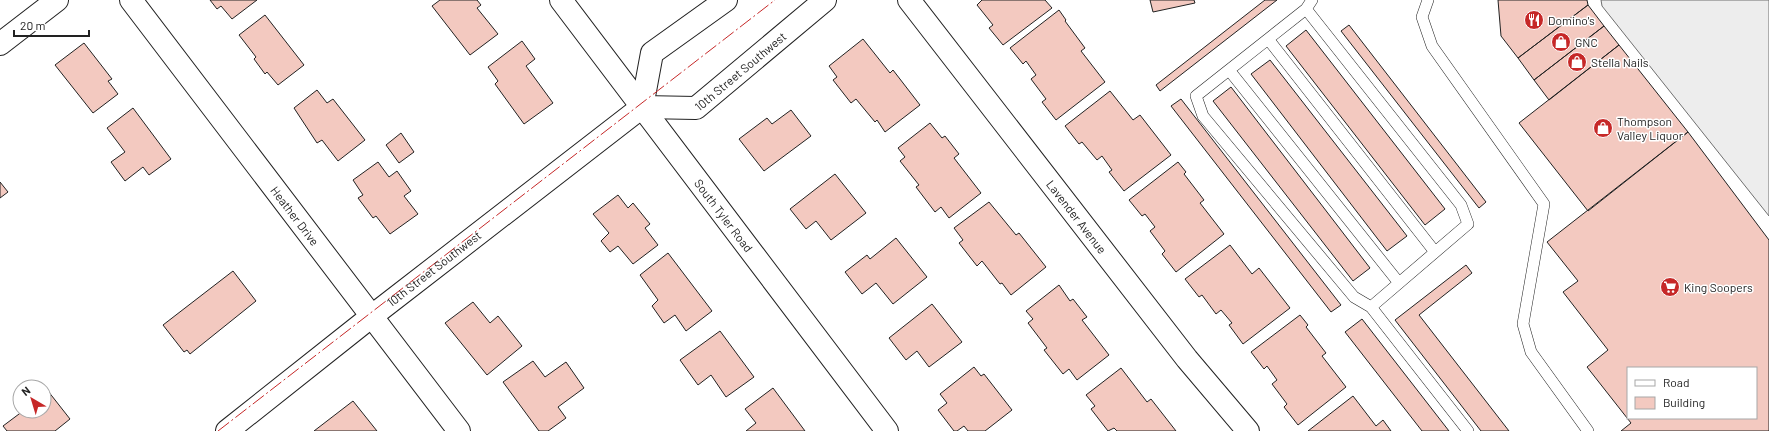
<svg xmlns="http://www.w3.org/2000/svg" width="1769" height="431" viewBox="0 0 1769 431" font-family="Barlow,sans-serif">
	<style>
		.parking { fill: #ededed; stroke: #6f6f6f }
		.building { fill: #f3c9c0; stroke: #222; fill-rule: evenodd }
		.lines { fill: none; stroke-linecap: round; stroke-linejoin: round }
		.lane-casing { stroke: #222; stroke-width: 12 }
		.street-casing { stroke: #222; stroke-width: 24 }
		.secondary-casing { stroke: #222; stroke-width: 24 }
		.lane { stroke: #fff; stroke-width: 11 }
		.street { stroke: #fff; stroke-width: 22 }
		.secondary { stroke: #fff; stroke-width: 22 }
		.power { stroke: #c62828; stroke-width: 1; stroke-dasharray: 14 3 2 3; stroke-linecap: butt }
		.labels { text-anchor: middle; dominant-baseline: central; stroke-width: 3; stroke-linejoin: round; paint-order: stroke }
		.poi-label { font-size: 12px; fill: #222; stroke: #fff; text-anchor: start }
		.street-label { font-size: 12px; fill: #222; stroke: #fff }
	</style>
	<rect width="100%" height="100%" fill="#fff"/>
	<path class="parking" d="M 1601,0 L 1769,0 L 1769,216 L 1602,6 Z"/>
	<path class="building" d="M 210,0 L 257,0 L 232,19 L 221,6 L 217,9 Z
		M 440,0 L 477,0 L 481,5 L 477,8 L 498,34 L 470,55 L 432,6 Z
		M 982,0 L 1045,0 L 1052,8 L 1003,45 L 989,28 L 993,25 L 977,5 Z
		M 1150,0 L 1194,0 L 1195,3 L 1153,12 Z
		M 1265,0 L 1277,0 L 1160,91 L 1156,85 Z
		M 1498,0 L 1587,0 L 1588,5 L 1518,58 L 1501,36 Z
		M 1588,5 L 1604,26 L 1534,80 L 1518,58 Z
		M 1059,10 L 1066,20 L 1065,21 L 1085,48 L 1081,51 L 1105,82 L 1056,120 L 1042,102 L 1046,99 L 1031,79 L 1036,75 L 1026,61 L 1023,64 L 1010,48 Z
		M 265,15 L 304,65 L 278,85 L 267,72 L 265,74 L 254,59 L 256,57 L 239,35 Z
		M 1349,25 L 1486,202 L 1479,208 L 1341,31 Z
		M 1604,26 L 1619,45 L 1549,100 L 1534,80 Z
		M 1306,30 L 1445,209 L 1425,225 L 1286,46 Z
		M 863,39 L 890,73 L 893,70 L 920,105 L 885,132 L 877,120 L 875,122 L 856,99 L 851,103 L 833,80 L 837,77 L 829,66 Z
		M 522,41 L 535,59 L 526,66 L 553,103 L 524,124 L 495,84 L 498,81 L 488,67 Z
		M 84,43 L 112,79 L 108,81 L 118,94 L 93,113 L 55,65 Z
		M 1619,45 L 1688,132 L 1588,211 L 1519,123 Z
		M 1270,60 L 1407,236 L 1387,251 L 1251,74 Z
		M 1231,87 L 1370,268 L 1353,281 L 1213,101 Z
		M 317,90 L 327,103 L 333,99 L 365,140 L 338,161 L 322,140 L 317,143 L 294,108 Z
		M 1110,91 L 1133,120 L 1140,115 L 1171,155 L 1124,191 L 1109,172 L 1112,170 L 1102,156 L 1097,160 L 1082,142 L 1079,144 L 1065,126 Z
		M 1181,99 L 1341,305 L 1331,312 L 1171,106 Z
		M 133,108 L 171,159 L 149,175 L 143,167 L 125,181 L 111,162 L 125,152 L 107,128 Z
		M 791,110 L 811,136 L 764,171 L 739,139 L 767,118 L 772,124 Z
		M 930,123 L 942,138 L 945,136 L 959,154 L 954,158 L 981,193 L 949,218 L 941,207 L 935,212 L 916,187 L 919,185 L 900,161 L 905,157 L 898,148 Z
		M 1688,132 L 1769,240 L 1769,431 L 1621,431 L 1631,423 L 1587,367 L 1608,350 L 1563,292 L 1578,281 L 1547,242 ZM 1628,368 L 1756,368 L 1756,418 L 1628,418 Z
		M 401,133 L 414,152 L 399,163 L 386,145 Z
		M 378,162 L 389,177 L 397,171 L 411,191 L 404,196 L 418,214 L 390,234 L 376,216 L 373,218 L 358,198 L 363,195 L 353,180 Z
		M 1178,162 L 1186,172 L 1184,174 L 1204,200 L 1200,203 L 1224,234 L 1176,272 L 1162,254 L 1165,251 L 1150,231 L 1155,227 L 1145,214 L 1142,216 L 1129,200 Z
		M 835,174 L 866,213 L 831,240 L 816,221 L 806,229 L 790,209 Z
		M 0,182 L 8,192 L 0,198 Z
		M 618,195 L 628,208 L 633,203 L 650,224 L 645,228 L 658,245 L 633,264 L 618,246 L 610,252 L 601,241 L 609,233 L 593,214 Z
		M 989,202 L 1016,235 L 1019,233 L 1046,267 L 1011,295 L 1002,283 L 1000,284 L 982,261 L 977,266 L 959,243 L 963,240 L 954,228 Z
		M 896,238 L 927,277 L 893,304 L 876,283 L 862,294 L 845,272 L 867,255 L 870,259 Z
		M 1230,245 L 1252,274 L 1259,268 L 1290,308 L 1243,344 L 1229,325 L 1232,323 L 1221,310 L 1216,314 L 1202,295 L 1199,297 L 1185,279 Z
		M 668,253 L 712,311 L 686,331 L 675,315 L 664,323 L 652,306 L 658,300 L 640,275 Z
		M 1466,265 L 1472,273 L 1419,315 L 1509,431 L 1481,431 L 1395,320 Z
		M 233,271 L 256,301 L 190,354 L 187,350 L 184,352 L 163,325 Z
		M 1059,285 L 1070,301 L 1073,299 L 1087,317 L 1082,320 L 1109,355 L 1077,380 L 1069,369 L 1063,374 L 1044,350 L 1047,348 L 1028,323 L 1033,319 L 1026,311 Z
		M 473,302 L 490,323 L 498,316 L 522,346 L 487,375 L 445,323 Z
		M 932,304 L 962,342 L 929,367 L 917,351 L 906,360 L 889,338 Z
		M 1300,315 L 1308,325 L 1306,327 L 1326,353 L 1322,356 L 1346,387 L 1298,425 L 1284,407 L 1287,404 L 1272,384 L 1277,380 L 1267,366 L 1264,369 L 1251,352 Z
		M 1362,319 L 1449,431 L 1422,431 L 1345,332 Z
		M 720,331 L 754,377 L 726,397 L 711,375 L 698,385 L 680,360 Z
		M 533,361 L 545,377 L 566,362 L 584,388 L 558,407 L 566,418 L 548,431 L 539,431 L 503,382 Z
		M 974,367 L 981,376 L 984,374 L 1012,410 L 985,431 L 968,431 L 964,426 L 957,431 L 954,431 L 938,410 L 947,403 L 940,394 Z
		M 1121,368 L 1147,402 L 1151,399 L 1176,431 L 1117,431 L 1114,428 L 1108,431 L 1091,409 L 1095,406 L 1086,395 Z
		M 773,388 L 805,431 L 746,431 L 756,423 L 745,409 Z
		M 48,391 L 70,419 L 55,431 L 7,431 L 3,426 L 23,411 L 44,411 L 44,394 Z
		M 1353,396 L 1376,426 L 1383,420 L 1391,431 L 1308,431 Z
		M 353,401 L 377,431 L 314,431 Z"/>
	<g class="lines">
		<g class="lane-casing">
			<path id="lane" d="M 1312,0 L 1306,9 L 1461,205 L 1468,224 L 1371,307 L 1468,431
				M 1428,0 L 1422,17 L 1432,46 L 1544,204 L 1523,324 L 1531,352 L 1588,431
				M 1306,9 L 1196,96 L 1203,116 L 1354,297 L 1371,307
				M 1268,39 L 1435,252
				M 1229,70 L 1399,283"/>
		</g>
		<g class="street-casing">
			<g id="street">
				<path id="s1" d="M 131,0 L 459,431"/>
				<path id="s2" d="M 909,0 L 1187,359 L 1248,431"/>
				<path d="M 0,44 L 57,0"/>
				<path d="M 642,107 L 652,53 L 726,0"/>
				<path id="s3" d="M 227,431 L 372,316 L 642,107 L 696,108 L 825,0"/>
			</g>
		</g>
		<g class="secondary-casing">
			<g id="secondary">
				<path id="s4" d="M 561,0 L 887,431"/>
			</g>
		</g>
		<use href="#lane" class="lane"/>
		<use href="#street" class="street"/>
		<use href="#secondary" class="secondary"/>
		<path class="power" d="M 218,431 L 775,0"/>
	</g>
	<defs>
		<g id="restaurant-disc" transform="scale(1)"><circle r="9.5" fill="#c62828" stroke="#fff"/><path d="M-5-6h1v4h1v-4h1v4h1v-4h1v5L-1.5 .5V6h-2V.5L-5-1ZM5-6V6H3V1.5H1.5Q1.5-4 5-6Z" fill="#fff"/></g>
		<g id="shop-disc" transform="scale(1)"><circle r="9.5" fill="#c62828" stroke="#fff"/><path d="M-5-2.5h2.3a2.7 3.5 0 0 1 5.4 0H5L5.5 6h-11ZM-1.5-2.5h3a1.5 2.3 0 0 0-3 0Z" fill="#fff"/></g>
		<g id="supermarket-disc" transform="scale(1)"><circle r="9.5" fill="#c62828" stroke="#fff"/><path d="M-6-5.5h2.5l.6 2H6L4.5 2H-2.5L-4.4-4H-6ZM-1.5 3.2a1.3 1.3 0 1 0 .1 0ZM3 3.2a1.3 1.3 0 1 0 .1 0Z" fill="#fff"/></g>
	</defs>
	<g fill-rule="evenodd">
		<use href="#restaurant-disc" x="1534" y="20"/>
		<use href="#shop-disc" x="1561" y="42"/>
		<use href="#shop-disc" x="1577" y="62"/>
		<use href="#shop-disc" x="1603" y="128"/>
		<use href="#supermarket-disc" x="1670" y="287"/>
	</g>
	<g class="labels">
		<g class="poi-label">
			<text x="1548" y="20">Domino's</text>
			<text x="1575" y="42">GNC</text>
			<text x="1591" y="62">Stella Nails</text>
			<text x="1617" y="121">Thompson<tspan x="1617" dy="14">Valley Liquor</tspan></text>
			<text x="1684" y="287">King Soopers</text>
		</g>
		<g class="street-label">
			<text stroke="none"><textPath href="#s3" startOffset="638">10th Street Southwest</textPath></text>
			<text stroke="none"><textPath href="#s4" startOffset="270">South Tyler Road</textPath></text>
			<text stroke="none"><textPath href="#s1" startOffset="271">Heather Drive</textPath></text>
			<text stroke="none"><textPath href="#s2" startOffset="274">Lavender Avenue</textPath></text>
			<text stroke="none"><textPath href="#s3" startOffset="263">10th Street Southwest</textPath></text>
		</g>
	</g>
	<rect x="1627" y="367" width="130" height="52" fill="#ffffff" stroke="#a7a7a7"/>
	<rect x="1635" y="380" width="20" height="6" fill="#ffffff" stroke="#a7a7a7"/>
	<text x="1663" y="387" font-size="12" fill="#222222">Road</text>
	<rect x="1635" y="397" width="20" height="12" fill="#f3c9c0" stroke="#a7a7a7"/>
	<text x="1663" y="407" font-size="12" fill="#222222">Building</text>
	<g transform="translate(32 399) rotate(322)"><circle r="19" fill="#ffffff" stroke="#a7a7a7"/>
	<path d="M0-3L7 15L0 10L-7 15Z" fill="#c62828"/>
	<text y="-6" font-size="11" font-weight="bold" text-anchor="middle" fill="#222222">N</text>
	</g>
	<path d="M14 30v6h75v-6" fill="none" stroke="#222222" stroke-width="2"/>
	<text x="20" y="30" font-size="12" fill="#222222" stroke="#ffffff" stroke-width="3" paint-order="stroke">20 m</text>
</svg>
